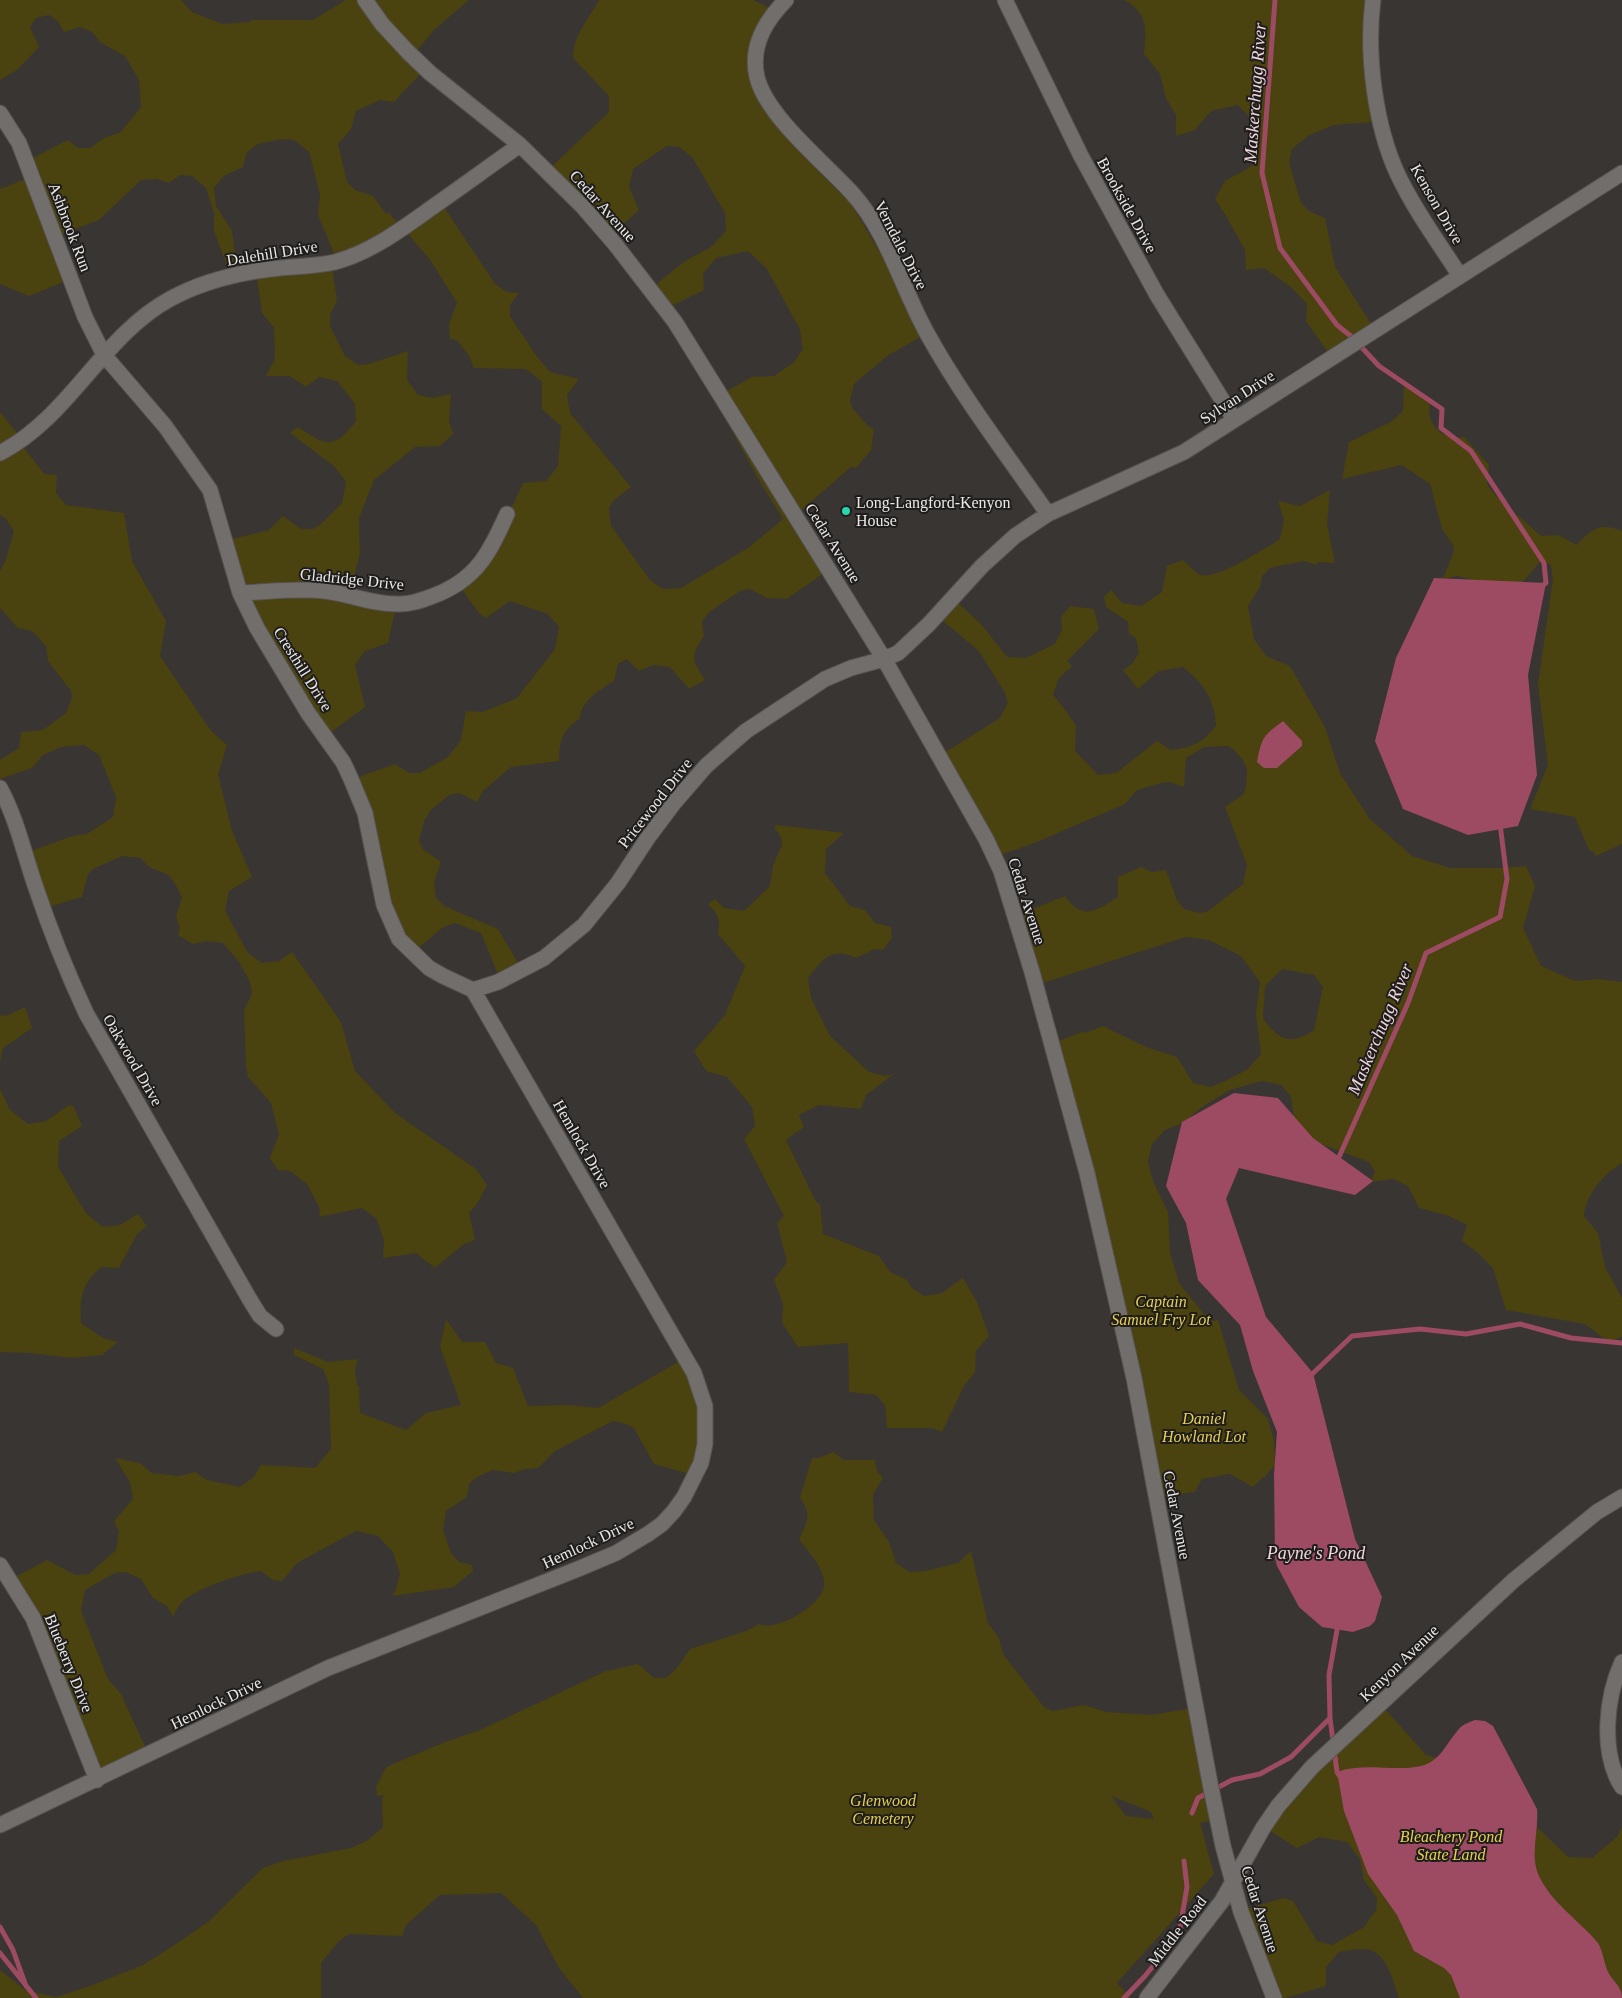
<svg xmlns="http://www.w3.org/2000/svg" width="1622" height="1998" viewBox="0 0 1622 1998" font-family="'Times New Roman',serif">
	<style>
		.green { fill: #4a420f; fill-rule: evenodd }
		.water { fill: #9d4a63 }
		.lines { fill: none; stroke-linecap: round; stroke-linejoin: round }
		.stream { stroke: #9d4a63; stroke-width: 5 }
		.minor-casing { stroke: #565250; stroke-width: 17 }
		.minor { stroke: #726e6b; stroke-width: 15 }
		.poi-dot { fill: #28d5ad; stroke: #1f1d1c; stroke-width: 2 }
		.labels { text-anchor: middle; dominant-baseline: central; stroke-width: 4; stroke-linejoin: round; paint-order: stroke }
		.street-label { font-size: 16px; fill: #ebe9e7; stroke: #1f1d1c }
		.poi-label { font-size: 16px; fill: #ebe9e7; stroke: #1f1d1c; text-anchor: start }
		.park-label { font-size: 16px; font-style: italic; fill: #e6d053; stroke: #1f1d1c }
		.water-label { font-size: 18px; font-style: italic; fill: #f0d7dd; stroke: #1f1d1c }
	</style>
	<rect width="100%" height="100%" fill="#393533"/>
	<path class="green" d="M 0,0 L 181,0 L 192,12 L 222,24 L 250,22 L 252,20 L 313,20 L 346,0 L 469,0 L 434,30 L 410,59 L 421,73 L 394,102 L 380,100 L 356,111 L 351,129 L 338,144 L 347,182 L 355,190 L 373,196 L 386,214 L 389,213 L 401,227 L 442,204 L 495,284 L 507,292 L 519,293 L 510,305 L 510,316 L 538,358 L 550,372 L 579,379 L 567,395 L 570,413 L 631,487 L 614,500 L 609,508 L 611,526 L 650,580 L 663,589 L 681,588 L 748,548 L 783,519 L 760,482 L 714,398 L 752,377 L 774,376 L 793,363 L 803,349 L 800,330 L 767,269 L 748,251 L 716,258 L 703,274 L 704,290 L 663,310 L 649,290 L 685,261 L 711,247 L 726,231 L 725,213 L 692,157 L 679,147 L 667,146 L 633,169 L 629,187 L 639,210 L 605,240 L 547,171 L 609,112 L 609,96 L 573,58 C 574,33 587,22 599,0 L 753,0 L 775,11 L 754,88 L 759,104 L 821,174 L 851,204 L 885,261 L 922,332 L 919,338 L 887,356 L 854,384 L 850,401 L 853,409 L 868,426 L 874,429 L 871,450 L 856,468 L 851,467 L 789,521 L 824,573 L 787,599 L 767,598 L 750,589 L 740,591 L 709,612 L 702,622 L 704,636 C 690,657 692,660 705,680 L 689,689 L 670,667 L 653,665 L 639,671 L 627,659 L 618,664 L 614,681 C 600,690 581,700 580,718 C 561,733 560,738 559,761 L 511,767 L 483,791 L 477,802 L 459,793 L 449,795 L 431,810 L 424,821 L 419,841 L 423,849 L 441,862 L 434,882 L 436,898 L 444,906 L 498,929 L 520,966 L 499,977 L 481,933 L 455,923 L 442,928 L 415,951 L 395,929 L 356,778 L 395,764 L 409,773 L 420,773 L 448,757 L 461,740 L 466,711 L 483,712 L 517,698 L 555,649 L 559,627 L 548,614 L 510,601 L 486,618 L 479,613 L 458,584 L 510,511 L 523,483 L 546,481 L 558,466 L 561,426 L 542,409 L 542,382 L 526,369 L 474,368 L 469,356 L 457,340 L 450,339 L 449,324 L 457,303 L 431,261 L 402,227 L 336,258 L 318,215 L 320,194 L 309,152 L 294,140 L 281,139 L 258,144 L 247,152 L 243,167 L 224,176 L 214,188 L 216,206 L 232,231 L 237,271 L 230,274 L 214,231 L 214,213 L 206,188 L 192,176 L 180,175 L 169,183 L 157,179 L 141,180 L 99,220 L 56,236 L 66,281 L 29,296 L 0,284 L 0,189 L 30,177 L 27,161 L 68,140 L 78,148 L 90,148 L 104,138 L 121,132 L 141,107 L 139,80 L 125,56 L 101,43 L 92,32 L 80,27 L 64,32 L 58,21 L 49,15 L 36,18 L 30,27 L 39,47 L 17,70 L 0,80 Z
		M 1124,0 L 1373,0 L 1375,119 L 1372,122 L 1333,125 L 1308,136 L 1292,149 L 1289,163 L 1301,203 L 1309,211 L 1325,218 L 1335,267 L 1373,327 L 1330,355 L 1306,321 L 1307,304 L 1292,288 L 1264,268 L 1246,270 L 1245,250 L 1226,216 L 1215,199 L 1225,181 L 1257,163 L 1258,126 L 1238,105 L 1211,111 L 1195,130 L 1176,136 L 1176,115 L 1166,98 L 1160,74 L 1144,54 C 1146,30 1149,13 1124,0 Z
		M 332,267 L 337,300 L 330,315 L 330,326 L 345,356 L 358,365 L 369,364 L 408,351 L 407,380 L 418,395 L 433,398 L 451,394 L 449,420 L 453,434 L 440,446 L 415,447 L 374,480 L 359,518 L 360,554 L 350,593 L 396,605 L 388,643 L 365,651 L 355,665 L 365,707 L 327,735 L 272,653 L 228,540 L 269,530 L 283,516 L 301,529 L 313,529 L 321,524 L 342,503 L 346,482 L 335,467 L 290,433 L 298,427 C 326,445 333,451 356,421 L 355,404 L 337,381 L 319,377 L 306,387 L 290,376 L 266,376 L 275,359 L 274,328 L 262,313 L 256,271 Z
		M 1404,387 C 1413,388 1424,391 1428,400 C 1431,406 1428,414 1431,420 C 1437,434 1450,439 1464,437 L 1489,465 L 1487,484 L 1496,496 L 1541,536 L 1558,535 L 1577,545 C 1591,529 1601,522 1622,531 L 1622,844 L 1596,856 L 1593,851 L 1589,850 L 1575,817 L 1530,809 L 1548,765 L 1538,684 L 1553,579 L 1551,565 L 1542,559 L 1524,581 L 1506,587 L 1457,576 L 1443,579 L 1454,551 L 1453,545 L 1442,529 L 1430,484 L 1402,465 L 1342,479 L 1349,442 L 1391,422 L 1403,411 Z
		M 0,412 L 21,438 L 22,445 L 44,474 L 57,475 L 56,493 L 66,505 L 124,513 L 132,561 L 166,621 L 160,656 L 211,731 L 227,745 L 218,774 L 232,831 L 252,877 L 229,891 L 225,910 L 247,952 L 262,963 L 279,961 L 292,952 L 341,1022 L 355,1071 L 395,1113 L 476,1169 L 487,1185 L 477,1204 L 469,1213 L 475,1240 L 464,1244 L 435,1268 L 416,1253 L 383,1258 L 384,1240 L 376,1218 L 362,1208 L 319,1217 L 320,1209 L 307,1184 L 290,1171 L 278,1170 L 270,1158 L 279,1134 L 271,1103 L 248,1077 L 246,1066 L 244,1010 L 252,994 L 250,982 L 239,962 L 223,943 L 207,941 L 193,944 L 178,935 L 180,928 L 176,917 L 182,898 C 178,889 173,877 164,873 C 151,867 150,870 141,858 L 122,856 L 93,869 L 88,874 L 82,897 L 41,909 L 29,852 L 72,836 L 87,834 L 113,817 L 116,797 L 99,755 L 84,745 L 61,747 L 43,755 L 32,768 L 0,779 L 0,760 L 19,748 L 21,732 L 43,730 L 66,713 L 72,698 L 71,691 L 48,661 L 46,646 L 32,631 L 18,628 L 0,608 L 0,571 L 5,562 L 14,531 L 5,518 L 0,515 Z
		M 1330,490 L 1327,524 L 1335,563 L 1318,562 L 1316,565 L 1304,561 L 1270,568 L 1262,576 L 1260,587 L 1248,606 L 1254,639 L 1266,656 L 1290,666 L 1325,727 L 1340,773 L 1369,818 L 1412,856 L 1450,868 L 1504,868 L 1526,866 L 1535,886 L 1523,928 L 1541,966 L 1575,981 L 1598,979 L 1622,982 L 1622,1163 C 1605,1173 1585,1195 1584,1216 L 1598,1233 L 1605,1267 L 1622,1298 L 1622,1336 L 1610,1343 L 1585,1324 L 1506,1310 L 1493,1268 L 1478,1253 L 1462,1241 L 1467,1225 L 1449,1216 L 1419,1208 L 1408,1186 L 1393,1179 L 1371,1182 L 1375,1172 L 1369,1162 L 1302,1137 L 1295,1126 L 1291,1097 L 1281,1085 L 1261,1081 L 1230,1090 L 1202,1107 L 1183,1123 L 1165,1130 L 1152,1144 L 1148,1161 L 1152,1179 L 1168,1212 L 1170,1252 L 1179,1283 L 1210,1322 L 1218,1320 L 1239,1390 L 1268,1419 L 1274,1441 L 1275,1465 L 1264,1478 L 1263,1477 L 1253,1487 L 1230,1474 L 1202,1479 L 1195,1492 L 1157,1497 L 1091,1198 L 1048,1045 L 1085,1031 L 1085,1033 L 1103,1026 L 1146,1047 L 1177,1057 L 1193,1083 L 1211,1087 L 1225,1081 L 1248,1069 L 1261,1054 L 1256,1014 L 1260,982 L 1241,956 L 1209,940 L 1186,937 L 1033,986 L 1013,917 L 1065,896 C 1083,922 1097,910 1118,897 L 1118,877 L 1141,867 L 1152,872 L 1166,870 L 1177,900 L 1184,909 L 1200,913 L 1208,911 L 1243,884 L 1247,865 L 1225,807 L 1244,794 C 1250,769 1248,762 1229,746 L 1204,747 L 1186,758 L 1184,787 L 1170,782 L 1161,783 L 1137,790 L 1125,804 L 1032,844 L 991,858 L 936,758 L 1000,718 L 1008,702 L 1005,693 L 979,651 L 937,616 L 958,603 L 981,624 L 1007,657 L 1026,658 L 1055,644 L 1062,630 L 1061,617 L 1070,606 L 1094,609 L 1099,629 L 1067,661 L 1072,666 L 1059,678 L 1053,694 L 1076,725 L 1075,751 L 1098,775 L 1116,773 L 1157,741 L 1171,750 C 1193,747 1202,744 1216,725 C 1214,697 1204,685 1183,667 L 1159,671 L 1138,689 L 1123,670 L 1132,664 L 1139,653 L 1136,638 L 1129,634 L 1128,622 L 1106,607 L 1104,597 L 1111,590 L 1122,603 L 1141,606 L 1162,592 L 1167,566 L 1183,560 C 1188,564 1195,573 1201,575 C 1216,580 1266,548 1280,539 L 1284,520 L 1278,501 L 1300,506 ZM 1282,969 L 1314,975 L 1323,987 L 1314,1030 C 1292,1046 1278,1040 1263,1018 L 1265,986 Z
		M 777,825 L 844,833 L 826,849 L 825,873 L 850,906 L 865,910 L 875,923 L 891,927 L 892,938 L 883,950 L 875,949 L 856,958 C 830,946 823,960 808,978 L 811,998 L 830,1036 L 869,1072 L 885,1076 L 894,1074 L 866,1095 L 861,1109 L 819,1105 L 799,1115 L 804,1127 L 786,1140 L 816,1202 L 820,1204 L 823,1234 L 879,1256 L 890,1272 L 907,1280 L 912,1288 L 924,1296 L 942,1293 L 963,1278 L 977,1302 L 989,1336 L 976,1351 L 975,1372 L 964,1386 L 942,1432 L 932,1428 L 887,1428 L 885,1405 L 876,1395 L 849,1392 L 848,1343 L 798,1347 L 782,1323 L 783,1304 L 774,1280 L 787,1262 L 777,1223 L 784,1216 L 744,1139 L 755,1126 L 752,1107 L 727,1077 L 706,1071 L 694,1051 L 725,1015 L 745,966 L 718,934 C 720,919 719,915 708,904 L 715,899 L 724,908 L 744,911 L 770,886 L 773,865 L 782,845 L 781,837 L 774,827 Z
		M 25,1007 L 32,1028 L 3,1048 L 0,1062 L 0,1015 L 6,1016 Z
		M 0,1089 L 10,1110 L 28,1124 L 46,1121 L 69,1105 L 74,1107 L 82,1126 L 59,1141 L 58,1167 L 86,1213 L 103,1227 L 120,1225 L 138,1214 L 147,1226 L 137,1234 L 119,1268 L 101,1267 C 82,1284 79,1298 81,1323 L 103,1338 L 118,1342 L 102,1355 L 72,1358 L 31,1353 L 0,1352 Z
		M 446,1319 L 462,1342 L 485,1342 L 496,1363 L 513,1368 L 528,1406 L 569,1405 L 598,1408 L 680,1361 L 685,1366 L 702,1423 L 693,1472 L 689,1474 L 654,1464 L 634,1428 L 623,1423 L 613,1421 L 555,1451 L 538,1468 L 525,1469 L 514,1473 L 493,1470 L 477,1477 L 469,1484 L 467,1497 L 446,1511 L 443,1530 L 451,1553 L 459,1562 L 472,1565 L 473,1571 L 454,1587 L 392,1596 L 396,1589 L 400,1574 L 393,1552 L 378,1536 L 356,1531 L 297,1563 L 282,1581 L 273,1580 L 261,1571 C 241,1573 199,1588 184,1600 C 179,1604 176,1611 173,1617 L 167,1606 L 153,1598 L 141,1579 L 126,1572 L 115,1573 L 85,1590 L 81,1611 L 108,1679 L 121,1694 L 148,1753 L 96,1779 L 13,1578 L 47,1560 L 75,1575 L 89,1574 L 116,1550 L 119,1531 L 114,1521 L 133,1499 L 130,1482 L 115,1458 L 140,1463 L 152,1473 L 179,1476 L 195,1472 L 207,1480 L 240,1487 L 254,1477 L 261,1465 L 315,1468 L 331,1449 L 329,1384 L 323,1369 L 294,1355 L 294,1348 L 328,1362 L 358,1359 L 355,1369 L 357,1385 L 359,1387 L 360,1413 L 406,1430 L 426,1413 L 461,1405 L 440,1347 Z
		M 833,1452 L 844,1460 L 875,1460 L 877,1471 L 883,1478 L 873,1494 L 874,1520 L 889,1542 L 896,1563 L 910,1572 L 925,1571 L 958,1563 L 971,1551 L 988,1623 L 999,1638 L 1003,1654 L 1044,1707 L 1052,1711 L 1084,1705 L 1106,1712 L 1151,1715 L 1193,1708 L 1217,1820 L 1200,1823 L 1214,1874 L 1117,1983 L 1131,1998 L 583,1998 L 559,1968 L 536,1925 L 501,1893 L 440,1895 L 406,1925 L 402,1936 L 349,1934 L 339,1941 L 321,1963 L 321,1998 L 0,1998 L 0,1970 L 25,1990 L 56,1997 L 90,1986 L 143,1965 L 182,1940 L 209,1921 L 263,1868 L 283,1861 L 351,1848 L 368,1840 L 383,1827 L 382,1798 L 384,1795 L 377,1796 L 376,1787 L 386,1767 L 445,1742 L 480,1730 L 606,1671 L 638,1664 L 654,1678 L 666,1678 L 676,1669 L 690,1649 L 746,1631 L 759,1624 C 777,1632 821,1606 824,1586 C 826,1569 808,1552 799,1539 C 807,1521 813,1516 800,1498 L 812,1458 L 819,1458 ZM 1111,1796 L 1151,1812 L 1154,1819 L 1126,1816 Z
		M 1384,1708 L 1426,1755 L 1436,1758 L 1440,1756 C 1454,1736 1465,1709 1493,1726 L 1537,1809 L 1537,1830 L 1538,1828 L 1568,1857 L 1592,1858 L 1617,1837 L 1622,1826 L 1622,1998 L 1399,1998 C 1392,1980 1387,1949 1363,1949 C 1355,1949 1347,1951 1339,1952 L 1326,1967 L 1326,1986 L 1285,1998 L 1275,1998 L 1243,1910 L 1283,1898 L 1293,1901 L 1317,1941 L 1332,1945 L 1364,1927 L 1376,1910 L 1377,1898 L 1364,1880 L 1360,1859 L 1347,1842 L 1319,1837 L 1297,1848 L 1264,1827 L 1269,1817 Z"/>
	<path class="water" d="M 1434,578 L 1546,583 L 1528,675 L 1537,775 L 1518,826 L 1468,835 L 1403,809 L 1375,741 L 1396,658 Z
		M 1283,721 L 1302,741 L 1302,746 L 1277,768 L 1264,768 L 1257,762 C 1262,737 1263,736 1283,721 Z
		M 1234,1093 L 1278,1098 L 1313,1138 L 1373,1181 L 1355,1195 L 1239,1168 L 1226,1199 L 1266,1317 L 1313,1373 L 1355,1539 L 1382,1597 L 1375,1621 L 1370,1626 L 1353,1632 L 1322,1627 L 1299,1607 L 1277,1566 L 1275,1558 L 1274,1474 L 1277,1432 L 1253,1371 L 1240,1325 L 1198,1280 L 1186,1223 L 1166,1186 L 1182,1122 Z
		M 1475,1720 L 1485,1721 L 1493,1726 L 1537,1809 C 1539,1830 1530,1854 1538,1874 C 1551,1903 1578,1919 1598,1943 C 1603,1951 1604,1963 1608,1972 C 1613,1982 1622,1986 1622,1998 L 1460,1998 L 1451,1975 L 1444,1968 L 1414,1951 L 1397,1915 L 1368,1874 L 1344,1811 L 1337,1772 C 1365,1762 1393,1772 1421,1766 C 1441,1761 1446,1743 1459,1729 C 1463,1724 1470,1722 1475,1720 Z"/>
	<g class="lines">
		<path class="stream" d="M 1275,0 L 1262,173 L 1280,248 L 1337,325 L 1352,337 L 1379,366 L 1442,409 L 1441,428 L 1471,451 L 1544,563 L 1546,583 L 1542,586
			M 1334,1160 L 1339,1157 L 1408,1003 L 1426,953 L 1500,917 L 1507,879 L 1500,824
			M 1308,1378 L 1352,1336 L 1420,1329 L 1466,1334 L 1520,1324 L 1571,1338 L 1622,1343
			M 1336,1624 L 1337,1630 L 1329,1675 L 1330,1718 L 1337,1772 L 1341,1778
			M 1192,1813 L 1198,1798 L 1232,1780 L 1260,1774 L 1291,1757 L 1330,1718
			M 0,1927 L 13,1950 L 26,1986
			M 0,1953 L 36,1998
			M 1124,1998 L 1145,1976 L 1179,1934 L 1187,1887 L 1184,1861"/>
		<g class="minor-casing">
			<path id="minor" d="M 365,0 L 382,24 L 408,52 L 430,73 L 520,145 L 583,207 L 615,244 L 675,322 L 884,659 L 986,839 L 1001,871 L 1032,972 L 1087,1173 L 1134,1378 L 1210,1783 L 1223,1846 L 1241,1912 L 1274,1998
				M 786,0 C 765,21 750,47 757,77 C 766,116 825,163 852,193 C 888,233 902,289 928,335 C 963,398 1007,455 1048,514
				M 1005,0 L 1081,156 L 1157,295 L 1234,419
				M 1373,0 C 1366,54 1375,126 1398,175 C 1415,211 1439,243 1460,276
				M 0,113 L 19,143 L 85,317 L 104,355 L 165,426 L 210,490 L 240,593 L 257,628 L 308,713 L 343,762 L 351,779 L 365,813 L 384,905 L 399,939 L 429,968 L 443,976 L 473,990
				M 0,453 C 70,417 102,336 170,299 C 201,282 237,273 271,269 C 292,266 314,267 335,262 C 372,252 403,228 434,206 C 463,186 491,165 520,145
				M 240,593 C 268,592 297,588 324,591 C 350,594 374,605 400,604 C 411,604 423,600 433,596 C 476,580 489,554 507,514
				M 0,788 C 17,819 24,854 36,888 C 50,930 67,972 86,1013 L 250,1300 L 260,1316 L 276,1329
				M 473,990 L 498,982 L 544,958 L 584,925 L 618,883 L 647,839 L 674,803 L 706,766 L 746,731 L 825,679 L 851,668 L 884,659 L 898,653 L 929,624 L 982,566 L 1015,536 L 1048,514 L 1184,452 L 1622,173
				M 0,1565 L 33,1618 L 97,1780
				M 1622,1662 C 1606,1697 1600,1753 1622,1787
				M 0,1825 L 328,1668 L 578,1569 L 616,1553 L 648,1534 L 662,1524 L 674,1511 L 684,1497 L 701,1463 L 705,1444 L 705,1406 L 694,1373 L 473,990
				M 1147,1998 L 1222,1901 L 1263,1828 L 1278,1806 L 1312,1767 L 1514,1580 L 1597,1512 L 1622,1497"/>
		</g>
		<use href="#minor" class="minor"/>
	</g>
	<circle class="poi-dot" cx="846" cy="511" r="5"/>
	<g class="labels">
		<g class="street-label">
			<text transform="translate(1437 204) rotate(60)">Kenson Drive</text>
			<text transform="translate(1127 205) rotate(61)">Brookside Drive</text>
			<text transform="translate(603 206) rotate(48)">Cedar Avenue</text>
			<text transform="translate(70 227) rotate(69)">Ashbrook Run</text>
			<text transform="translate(901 245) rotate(63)">Verndale Drive</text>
			<text transform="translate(272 253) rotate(-9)">Dalehill Drive</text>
			<text transform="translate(1237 397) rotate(-33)">Sylvan Drive</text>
			<text transform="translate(833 543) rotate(58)">Cedar Avenue</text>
			<text transform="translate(352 579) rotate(6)">Gladridge Drive</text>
			<text transform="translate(303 669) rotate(58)">Cresthill Drive</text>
			<text transform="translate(655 803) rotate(-52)">Pricewood Drive</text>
			<text transform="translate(1027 901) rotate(72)">Cedar Avenue</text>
			<text transform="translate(133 1060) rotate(60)">Oakwood Drive</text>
			<text transform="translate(582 1144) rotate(60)">Hemlock Drive</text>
			<text transform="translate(1177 1515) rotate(79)">Cedar Avenue</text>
			<text transform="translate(588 1543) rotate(-25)">Hemlock Drive</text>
			<text transform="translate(69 1663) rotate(68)">Blueberry Drive</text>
			<text transform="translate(1399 1663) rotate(-44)">Kenyon Avenue</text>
			<text transform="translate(216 1703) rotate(-26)">Hemlock Drive</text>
			<text transform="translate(1260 1909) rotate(72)">Cedar Avenue</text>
			<text transform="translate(1177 1931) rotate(-52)">Middle Road</text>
		</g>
		<g class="poi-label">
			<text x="856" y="502">Long-Langford-Kenyon<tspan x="856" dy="18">House</tspan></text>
		</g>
		<g class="park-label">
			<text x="1161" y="1301">Captain<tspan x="1161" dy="18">Samuel Fry Lot</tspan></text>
			<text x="1204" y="1418">Daniel<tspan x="1204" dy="18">Howland Lot</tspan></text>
			<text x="883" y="1800">Glenwood<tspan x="883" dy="18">Cemetery</tspan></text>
			<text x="1451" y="1836">Bleachery Pond<tspan x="1451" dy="18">State Land</tspan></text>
		</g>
		<g class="water-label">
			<text transform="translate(1255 93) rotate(-86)">Maskerchugg River</text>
			<text transform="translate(1380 1029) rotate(-67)">Maskerchugg River</text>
			<text x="1316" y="1553">Payne's Pond</text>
		</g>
	</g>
</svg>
